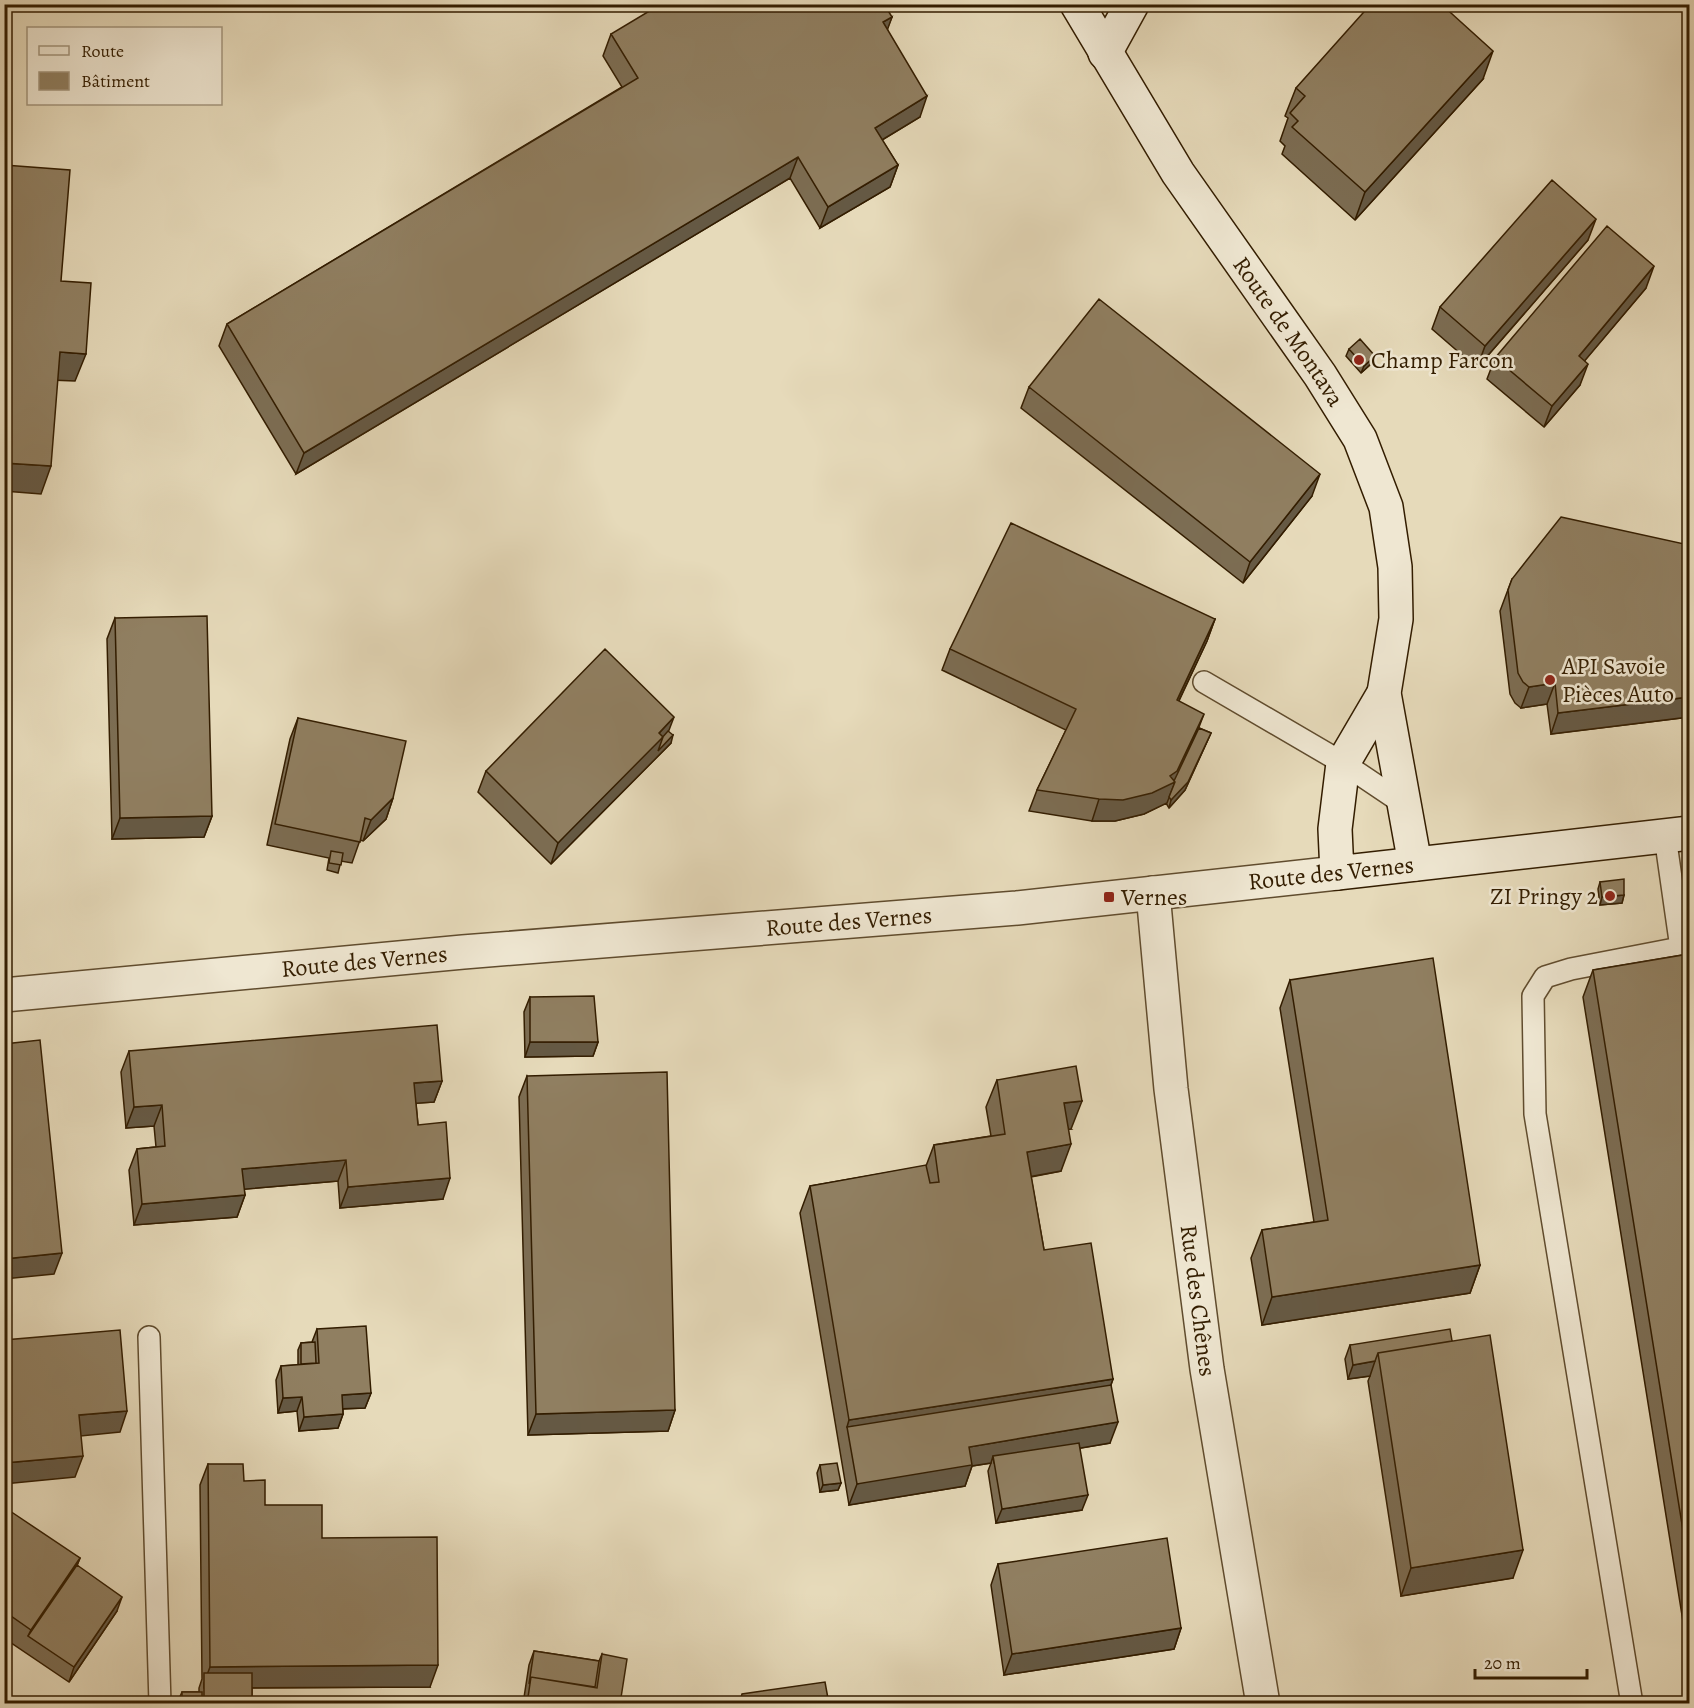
<svg xmlns="http://www.w3.org/2000/svg" width="1694" height="1708" viewBox="0 0 1694 1708" font-family="Alegreya,serif">
	<style>
		.lines { fill: none; stroke-linecap: round; stroke-linejoin: round }
		.lane-casing { stroke: #604c2e; stroke-width: 24 }
		.street-casing { stroke: #604c2e; stroke-width: 36 }
		.secondary-casing { stroke: #331d00; stroke-width: 36 }
		.lane { stroke: #efe7d2; stroke-width: 21 }
		.street { stroke: #efe7d2; stroke-width: 33 }
		.secondary { stroke: #efe7d2; stroke-width: 33 }
		.wall { fill: #7c6d53; stroke: #331d00; stroke-width: 1.5 }
		.shaded-wall { fill: #655944; stroke: #331d00; stroke-width: 1.5 }
		.building { fill: #907f61; stroke: #331d00; stroke-width: 1.5 }
		.poi-dot { fill: #8f2418; stroke: #efe7d2; stroke-width: 2 }
		.labels { text-anchor: middle; dominant-baseline: central; stroke-width: 5; stroke-linejoin: round; paint-order: stroke }
		.street-label { font-size: 24px; fill: #331d00; stroke: #efe7d2 }
		.poi-label { font-size: 24px; fill: #331d00; stroke: #efe7d2; text-anchor: start }
	</style>
	<rect width="100%" height="100%" fill="#e6daba"/>
	<filter id="stains"><feTurbulence type="fractalNoise" baseFrequency=".00333" numOctaves="4"/><feColorMatrix values="0 0 0 0 .2 0 0 0 0 .09 0 0 0 0 .02 0 0 0 .5 -.17"/></filter>
	<radialGradient id="worn" r=".72"><stop offset=".6" stop-color="#630" stop-opacity="0"/><stop offset="1" stop-color="#630" stop-opacity=".3"/></radialGradient>
	<g class="lines">
		<g class="lane-casing">
			<path id="lane" d="M 1204,682 L 1343,763 L 1404,804
				M 1665,836 L 1681,948
				M 149,1337 L 160,1704
				M 1632,1704 L 1535,1114 L 1533,996 L 1545,977 L 1571,969 L 1690,946"/>
		</g>
		<g class="street-casing">
			<g id="street">
				<path id="s1" d="M 1153,893 L 1171,1089 L 1207,1369 L 1263,1704"/>
				<path id="s2" d="M 4,995 L 463,952 L 1017,908 L 1337,873"/>
			</g>
		</g>
		<g class="secondary-casing">
			<g id="secondary">
				<path id="s3" d="M 1077,4 L 1178,173 L 1320,375 L 1360,439 L 1386,507 L 1395,567 L 1396,619 L 1384,693 L 1415,864"/>
				<path d="M 1105,53 L 1132,4"/>
				<path d="M 1384,693 L 1343,763 L 1335,829 L 1337,873 L 1690,833"/>
			</g>
		</g>
		<use href="#lane" class="lane"/>
		<use href="#street" class="street"/>
		<use href="#secondary" class="secondary"/>
	</g>
	<path class="wall" d="M 892,17 L 887,29 L 920,117 L 882,140 L 898,165 L 890,187 L 820,228 L 790,178 L 296,474 L 219,346 L 227,324 L 622,87 L 603,56 L 611,34 Z
		M 1483,79 L 1355,220 L 1282,154 L 1285,146 L 1280,141 L 1288,118 L 1285,116 L 1296,88 Z
		M 1588,240 L 1477,368 L 1432,329 L 1440,307 Z
		M 1646,288 L 1584,361 L 1580,385 L 1544,427 L 1487,379 L 1495,358 Z
		M 1349,349 L 1372,363 L 1361,373 L 1346,356 Z
		M 1029,387 L 1312,496 L 1243,583 L 1021,408 Z
		M 1689,545 L 1689,717 L 1551,734 L 1547,704 L 1521,708 L 1515,703 L 1510,694 L 1500,611 L 1512,579 Z
		M 115,618 L 212,816 L 204,837 L 112,839 L 107,639 Z
		M 1215,619 L 1207,641 L 1179,701 L 1199,728 L 1211,733 L 1185,790 L 1169,808 L 1166,803 L 1144,814 L 1115,821 L 1092,821 L 1029,811 L 1037,790 L 1066,730 L 942,670 L 950,649 Z
		M 298,718 L 393,798 L 386,819 L 363,841 L 360,840 L 352,863 L 341,861 L 338,873 L 327,870 L 329,858 L 267,845 L 290,739 Z
		M 668,731 L 671,743 L 551,864 L 478,792 L 486,771 Z
		M 1600,882 L 1624,895 L 1622,903 L 1600,905 L 1598,889 Z
		M 1689,954 L 1689,1659 L 1583,997 L 1593,970 Z
		M 1290,980 L 1480,1265 L 1470,1293 L 1262,1325 L 1251,1258 L 1262,1230 L 1314,1222 L 1280,1008 Z
		M 530,997 L 598,1042 L 593,1056 L 525,1057 L 524,1012 Z
		M 129,1051 L 442,1081 L 434,1102 L 416,1103 L 418,1125 L 443,1199 L 340,1208 L 338,1181 L 244,1189 L 245,1195 L 237,1217 L 134,1225 L 129,1170 L 137,1149 L 156,1147 L 154,1126 L 126,1128 L 121,1072 Z
		M 527,1076 L 675,1410 L 668,1431 L 528,1435 L 519,1097 Z
		M 997,1080 L 1071,1129 L 1068,1129 L 1061,1171 L 1031,1177 L 1044,1250 L 1113,1379 L 1111,1385 L 1110,1443 L 1080,1448 L 1082,1510 L 996,1523 L 988,1471 L 991,1463 L 972,1466 L 965,1486 L 849,1505 L 800,1213 L 810,1186 L 926,1166 L 934,1145 L 991,1136 L 986,1107 Z
		M 317,1329 L 371,1393 L 365,1408 L 343,1409 L 343,1414 L 338,1428 L 299,1431 L 297,1411 L 278,1413 L 276,1380 L 281,1366 L 298,1365 L 298,1350 L 301,1343 L 312,1342 Z
		M 1452,1341 L 1513,1578 L 1401,1596 L 1368,1381 L 1370,1376 L 1348,1379 L 1345,1359 L 1350,1345 Z
		M 208,1464 L 244,1481 L 265,1505 L 322,1538 L 430,1687 L 252,1688 L 252,1704 L 179,1704 L 179,1699 L 182,1692 L 199,1692 L 199,1688 L 202,1679 L 200,1485 Z
		M 820,1465 L 841,1483 L 838,1490 L 820,1492 L 817,1473 Z
		M 4,1519 L 80,1558 L 77,1565 L 117,1611 L 69,1682 L 4,1638 Z
		M 998,1564 L 1181,1628 L 1174,1649 L 1004,1675 L 991,1585 Z
		M 534,1651 L 599,1661 L 602,1654 L 620,1704 L 523,1704 L 529,1665 Z"/>
	<path class="shaded-wall" d="M 892,17 L 884,39 L 883,22 Z
		M 1493,51 L 1483,79 L 1355,220 L 1365,192 Z
		M 927,96 L 920,117 L 867,149 L 875,128 Z
		M 798,157 L 790,178 L 296,474 L 304,453 Z
		M 898,165 L 890,187 L 820,228 L 828,207 Z
		M 1596,219 L 1588,240 L 1477,368 L 1485,346 Z
		M 1654,266 L 1646,288 L 1571,377 L 1579,356 Z
		M 60,352 L 86,354 L 75,381 L 50,380 Z
		M 1375,356 L 1372,363 L 1361,373 L 1364,366 Z
		M 1588,364 L 1580,385 L 1544,427 L 1552,406 Z
		M 4,463 L 51,466 L 41,494 L 4,491 Z
		M 1320,474 L 1312,496 L 1243,583 L 1250,562 Z
		M 1215,619 L 1207,641 L 1169,721 L 1177,700 Z
		M 1555,683 L 1547,704 L 1521,708 L 1529,687 Z
		M 1689,697 L 1689,717 L 1551,734 L 1558,713 Z
		M 1204,714 L 1196,735 L 1175,782 L 1167,803 L 1144,814 L 1115,821 L 1092,821 L 1099,799 L 1170,776 Z
		M 674,717 L 666,738 L 673,735 L 671,743 L 551,864 L 558,843 Z
		M 1211,733 L 1185,790 L 1169,808 L 1171,800 Z
		M 393,798 L 386,819 L 363,841 L 371,820 Z
		M 212,816 L 204,837 L 112,839 L 120,818 Z
		M 1624,895 L 1622,903 L 1600,905 L 1602,897 Z
		M 530,1042 L 598,1042 L 593,1056 L 525,1057 Z
		M 442,1081 L 434,1102 L 407,1104 L 414,1083 Z
		M 1082,1101 L 1071,1129 L 1054,1131 L 1064,1103 Z
		M 162,1105 L 154,1126 L 126,1128 L 134,1107 Z
		M 1071,1144 L 1061,1171 L 1017,1179 L 1027,1152 Z
		M 346,1160 L 338,1181 L 235,1190 L 242,1169 Z
		M 450,1178 L 443,1199 L 340,1208 L 348,1187 Z
		M 245,1195 L 237,1217 L 134,1225 L 142,1204 Z
		M 62,1253 L 54,1274 L 4,1279 L 4,1259 Z
		M 1480,1265 L 1470,1293 L 1262,1325 L 1272,1297 Z
		M 1375,1361 L 1370,1376 L 1348,1379 L 1353,1365 Z
		M 1113,1379 L 1103,1406 L 847,1427 L 849,1420 Z
		M 371,1393 L 365,1408 L 336,1409 L 342,1395 Z
		M 302,1397 L 297,1411 L 278,1413 L 283,1398 Z
		M 675,1410 L 668,1431 L 528,1435 L 536,1414 Z
		M 127,1411 L 120,1432 L 71,1437 L 79,1415 Z
		M 343,1414 L 338,1428 L 299,1431 L 304,1417 Z
		M 1118,1422 L 1110,1443 L 994,1463 L 993,1456 L 991,1463 L 972,1466 L 965,1486 L 849,1505 L 857,1484 L 969,1447 Z
		M 83,1456 L 75,1477 L 4,1484 L 4,1463 Z
		M 841,1483 L 838,1490 L 820,1492 L 823,1485 Z
		M 1088,1495 L 1082,1510 L 996,1523 L 1002,1509 Z
		M 1523,1550 L 1513,1578 L 1401,1596 L 1411,1568 Z
		M 80,1558 L 72,1579 L 28,1636 L 31,1630 Z
		M 122,1597 L 117,1611 L 69,1682 L 74,1667 Z
		M 1181,1628 L 1174,1649 L 1004,1675 L 1012,1654 Z
		M 438,1665 L 430,1687 L 204,1688 L 204,1683 L 210,1667 Z"/>
	<path class="building" d="M 661,4 L 884,4 L 892,17 L 883,22 L 927,96 L 875,128 L 898,165 L 828,207 L 798,157 L 304,453 L 227,324 L 638,78 L 611,34 Z
		M 1371,4 L 1441,4 L 1493,51 L 1365,192 L 1292,127 L 1298,121 L 1290,113 L 1305,96 L 1296,88 Z
		M 4,165 L 70,170 L 61,281 L 91,283 L 86,354 L 60,352 L 51,466 L 4,463 Z
		M 1552,180 L 1596,219 L 1485,346 L 1440,307 Z
		M 1607,226 L 1654,266 L 1579,356 L 1588,364 L 1552,406 L 1495,358 Z
		M 1099,299 L 1320,474 L 1250,562 L 1029,387 Z
		M 1360,339 L 1375,356 L 1364,366 L 1349,349 Z
		M 1561,517 L 1689,545 L 1689,697 L 1558,713 L 1555,683 L 1529,687 L 1523,682 L 1518,673 L 1508,590 L 1512,579 Z
		M 1011,523 L 1215,619 L 1177,700 L 1204,714 L 1177,771 L 1170,776 L 1175,782 L 1152,793 L 1123,800 L 1099,799 L 1037,790 L 1076,709 L 950,649 Z
		M 207,616 L 212,816 L 120,818 L 115,618 Z
		M 605,649 L 674,717 L 659,733 L 663,737 L 558,843 L 486,771 Z
		M 298,718 L 406,741 L 393,798 L 371,820 L 365,818 L 360,842 L 275,824 Z
		M 1199,728 L 1211,733 L 1188,782 L 1171,800 L 1169,797 L 1175,782 L 1174,781 Z
		M 668,731 L 673,735 L 658,751 L 663,737 L 661,739 Z
		M 331,851 L 343,853 L 341,865 L 329,863 Z
		M 1624,879 L 1624,895 L 1602,897 L 1600,882 Z
		M 1689,954 L 1689,1568 L 1593,970 Z
		M 1433,958 L 1480,1265 L 1272,1297 L 1262,1230 L 1328,1220 L 1290,980 Z
		M 594,996 L 598,1042 L 530,1042 L 530,997 Z
		M 437,1025 L 442,1081 L 414,1083 L 418,1125 L 446,1122 L 450,1178 L 348,1187 L 346,1160 L 242,1169 L 245,1195 L 142,1204 L 137,1149 L 165,1146 L 162,1105 L 134,1107 L 129,1051 Z
		M 40,1040 L 62,1253 L 4,1259 L 4,1044 Z
		M 1076,1066 L 1082,1101 L 1064,1103 L 1071,1144 L 1027,1152 L 1044,1250 L 1091,1243 L 1113,1379 L 849,1420 L 810,1186 L 926,1165 L 930,1183 L 939,1182 L 934,1145 L 1005,1134 L 997,1080 Z
		M 667,1072 L 675,1410 L 536,1414 L 527,1076 Z
		M 366,1326 L 371,1393 L 342,1395 L 343,1414 L 304,1417 L 302,1397 L 283,1398 L 281,1366 L 319,1363 L 317,1329 Z
		M 1450,1329 L 1452,1341 L 1378,1353 L 1375,1361 L 1353,1365 L 1350,1345 Z
		M 120,1330 L 127,1411 L 79,1415 L 83,1456 L 4,1463 L 4,1340 Z
		M 1490,1335 L 1523,1550 L 1411,1568 L 1378,1353 Z
		M 315,1342 L 316,1363 L 301,1364 L 301,1343 Z
		M 1111,1385 L 1118,1422 L 969,1447 L 972,1465 L 857,1484 L 847,1427 Z
		M 1079,1443 L 1088,1495 L 1002,1509 L 993,1456 Z
		M 837,1463 L 841,1483 L 823,1485 L 820,1465 Z
		M 208,1464 L 243,1464 L 244,1481 L 265,1480 L 265,1505 L 322,1505 L 322,1538 L 437,1537 L 438,1665 L 210,1667 Z
		M 10,1511 L 80,1558 L 31,1630 L 4,1611 L 4,1519 Z
		M 1167,1538 L 1181,1628 L 1012,1654 L 998,1564 Z
		M 77,1565 L 122,1597 L 74,1667 L 28,1636 Z
		M 534,1651 L 599,1661 L 595,1687 L 531,1677 L 529,1684 Z
		M 602,1654 L 627,1659 L 620,1704 L 527,1704 L 531,1677 L 597,1688 Z
		M 204,1673 L 252,1673 L 252,1704 L 204,1704 Z
		M 825,1682 L 829,1704 L 739,1704 L 742,1694 Z
		M 182,1692 L 202,1692 L 202,1704 L 182,1704 Z"/>
	<g class="poi-dot">
		<circle cx="1359" cy="360" r="6"/>
		<circle cx="1550" cy="680" r="6"/>
		<circle cx="1610" cy="896" r="6"/>
		<rect x="1103" y="891" width="12" height="12" rx="3"/>
	</g>
	<g class="labels">
		<g class="street-label">
			<text stroke="none"><textPath href="#s3" startOffset="390">Route de Montava</textPath></text>
			<text transform="translate(1331 873) rotate(-6)">Route des Vernes</text>
			<text stroke="none"><textPath href="#s2" startOffset="848">Route des Vernes</textPath></text>
			<text stroke="none"><textPath href="#s2" startOffset="362">Route des Vernes</textPath></text>
			<text stroke="none"><textPath href="#s1" startOffset="410">Rue des Chênes</textPath></text>
		</g>
		<g class="poi-label">
			<text x="1371" y="360">Champ Farcon</text>
			<text x="1562" y="666">API Savoie<tspan x="1562" dy="28">Pièces Auto</tspan></text>
			<text x="1598" y="896" text-anchor="end">ZI Pringy 2</text>
			<text x="1121" y="897">Vernes</text>
		</g>
	</g>
	<rect width="1694" height="1708" fill="none" stroke="#e6daba" stroke-width="24"/>
	<rect x="6" y="6" width="1682" height="1696" fill="none" stroke="#331d00" stroke-width="3"/>
	<rect x="12" y="12" width="1670" height="1684" fill="none" stroke="#331d00" stroke-width="1.5"/>
	<rect x="27" y="27" width="195" height="78" fill="#efe7d2" stroke="#a4967e" stroke-width="1.5"/>
	<rect x="39" y="46" width="30" height="9" fill="#efe7d2" stroke="#a4967e" stroke-width="1.5"/>
	<text x="81" y="57" font-size="18" fill="#331d00">Route</text>
	<rect x="39" y="72" width="30" height="18" fill="#907f61" stroke="#a4967e" stroke-width="1.5"/>
	<text x="81" y="87" font-size="18" fill="#331d00">Bâtiment</text>
	<path d="M1475 1669v9h112v-9" fill="none" stroke="#331d00" stroke-width="3"/>
	<text x="1484" y="1669" font-size="18" fill="#331d00" stroke="#efe7d2" stroke-width="4.5" paint-order="stroke">20 m</text>
	<rect width="100%" height="100%" filter="url(#stains)"/>
	<rect width="100%" height="100%" fill="url(#worn)"/>
</svg>
